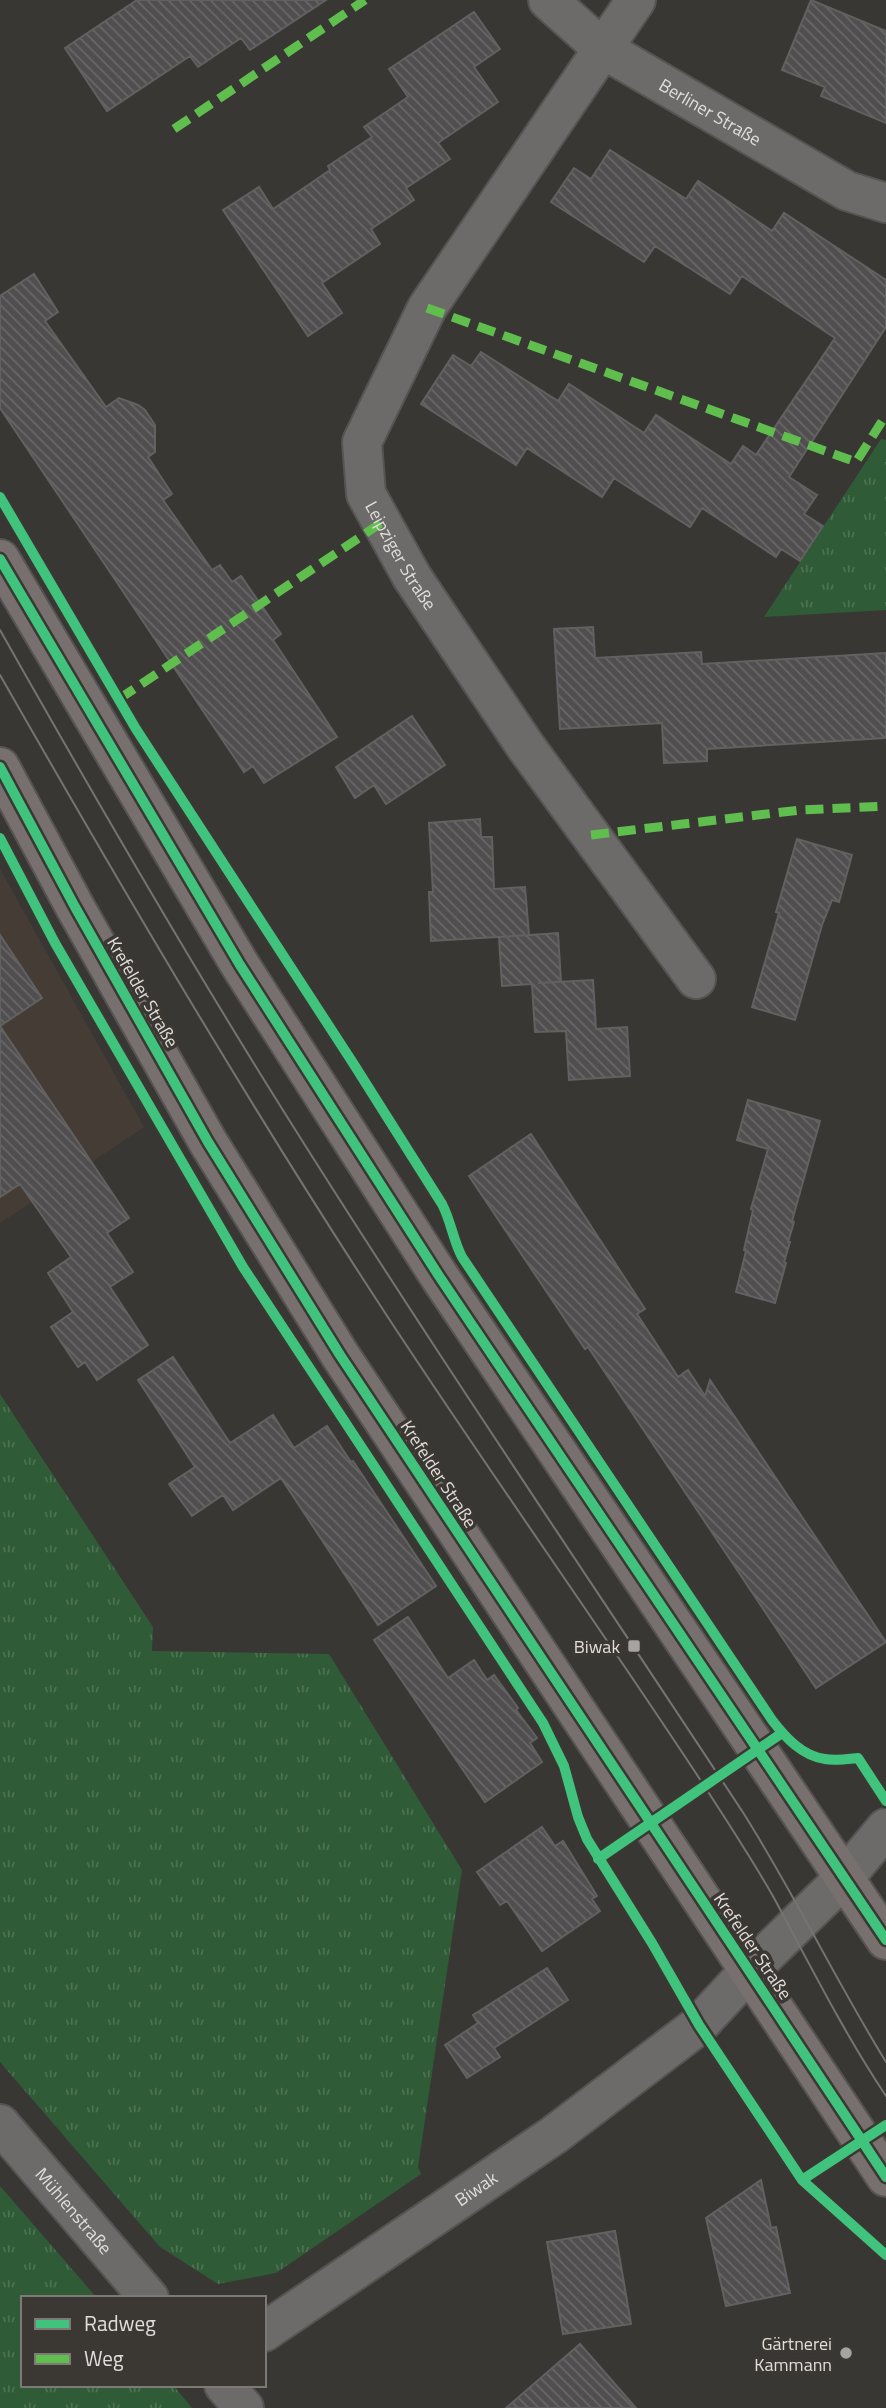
<svg xmlns="http://www.w3.org/2000/svg" width="886" height="2408" viewBox="0 0 886 2408" font-family="'Titillium Web',sans-serif">
	<style>
		.built { fill: #453d35 }
		.grass { fill: url(#grass-tufts) }
		.building { fill: url(#building-back-hatch); stroke: #626161; stroke-width: 2 }
		.lines { fill: none; stroke-linecap: round; stroke-linejoin: round }
		.minor-casing { stroke: #565452; stroke-width: 42 }
		.major-casing { stroke: #565452; stroke-width: 42 }
		.minor { stroke: #6d6b69; stroke-width: 38 }
		.major { stroke: #77706f; stroke-width: 38 }
		.tram { stroke: #757473; stroke-width: 2 }
		.quiet { stroke: #5fbe4e; stroke-width: 9; stroke-dasharray: 18 9; stroke-linecap: butt }
		.cycleway-casing { stroke: #3b3732; stroke-width: 15 }
		.cycleway { stroke: #40c37c; stroke-width: 10 }
		.poi-dot { fill: #a6a3a0; stroke: #3b3732; stroke-width: 2.5 }
		.labels { text-anchor: middle; dominant-baseline: central; stroke-width: 7; stroke-linejoin: round; paint-order: stroke }
		.street-label { font-size: 18px; fill: #e0ddda; stroke: #3b3732 }
		.poi-label { font-size: 18px; fill: #e0ddda; stroke: #3b3732; text-anchor: end }
	</style>
	<defs>
		<pattern id="grass-tufts" width="24" height="20" patternUnits="userSpaceOnUse" patternTransform="scale(1.75)"><rect width="24" height="20" fill="#2f5b36"/><path d="M3 7l-1-3M5 7V3M7 7l1-3M15 17l-1-3M17 17v-4M19 17l1-3" fill="none" stroke="#4d7252"/></pattern>
		<pattern id="building-back-hatch" width="6" height="6" patternUnits="userSpaceOnUse" patternTransform="scale(1.75)"><rect width="6" height="6" fill="#504e4e"/><path d="M-1 5l2 2M0 0l6 6M5-1l2 2" fill="none" stroke="#696767"/></pattern>
	</defs>
	<rect width="100%" height="100%" fill="#393734"/>
	<path class="built" d="M 0,869 L 144,1127 L 0,1223 Z"/>
	<path class="grass" d="M 881,439 L 886,440 L 886,610 L 764,617 Z
		M 0,1394 L 153,1627 L 152,1651 L 329,1654 L 462,1870 L 418,2167 L 421,2174 L 276,2273 L 218,2284 L 160,2247 L 0,2062 Z
		M 0,2186 L 97,2298 L 23,2298 L 23,2385 L 173,2385 L 192,2408 L 0,2408 Z"/>
	<path class="building" d="M 137,0 L 326,0 L 250,50 L 241,38 L 198,67 L 190,56 L 107,111 L 65,48 Z
		M 811,0 L 886,31 L 886,123 L 821,96 L 825,87 L 782,70 Z
		M 474,12 L 500,49 L 474,67 L 498,102 L 438,143 L 450,159 L 406,188 L 414,200 L 371,229 L 380,244 L 322,283 L 342,313 L 308,336 L 223,210 L 259,187 L 273,209 L 330,170 L 328,166 L 372,137 L 364,127 L 408,97 L 389,69 Z
		M 610,150 L 686,199 L 698,181 L 772,231 L 784,213 L 886,280 L 886,327 L 789,477 L 817,495 L 804,514 L 823,526 L 800,561 L 781,549 L 776,557 L 702,508 L 690,527 L 614,478 L 602,497 L 527,448 L 516,465 L 421,404 L 453,355 L 471,366 L 481,352 L 558,401 L 569,384 L 644,433 L 656,415 L 731,464 L 743,446 L 756,455 L 835,338 L 742,276 L 730,294 L 655,246 L 644,262 L 551,202 L 574,168 L 591,179 Z
		M 34,274 L 58,312 L 45,321 L 106,407 L 119,398 L 138,405 L 145,410 L 155,425 L 155,452 L 148,457 L 172,494 L 163,500 L 212,570 L 220,565 L 232,582 L 241,576 L 281,634 L 273,640 L 337,737 L 264,783 L 253,766 L 244,772 L 0,408 L 0,296 Z
		M 593,627 L 595,658 L 701,652 L 702,664 L 886,653 L 886,738 L 707,749 L 707,761 L 664,763 L 662,723 L 560,729 L 554,629 Z
		M 412,716 L 445,765 L 386,804 L 374,785 L 355,798 L 336,767 Z
		M 480,819 L 481,837 L 492,837 L 494,889 L 525,887 L 529,935 L 431,941 L 429,892 L 433,892 L 429,823 Z
		M 797,839 L 852,855 L 839,902 L 832,900 L 822,925 L 795,1020 L 752,1007 L 779,913 L 776,912 Z
		M 558,933 L 561,982 L 538,983 L 593,980 L 596,1029 L 627,1027 L 630,1076 L 569,1080 L 566,1031 L 535,1032 L 532,984 L 502,986 L 499,937 Z
		M 0,935 L 42,998 L 0,1026 Z
		M 0,1026 L 129,1218 L 107,1233 L 133,1272 L 110,1287 L 148,1345 L 97,1380 L 85,1362 L 78,1367 L 51,1327 L 73,1312 L 48,1273 L 71,1257 L 20,1184 L 0,1197 Z
		M 748,1100 L 820,1121 L 792,1221 L 794,1222 L 788,1242 L 790,1242 L 784,1262 L 786,1263 L 775,1303 L 736,1292 L 746,1251 L 744,1250 L 753,1210 L 751,1209 L 768,1149 L 737,1140 Z
		M 531,1134 L 645,1309 L 637,1314 L 678,1377 L 688,1370 L 705,1396 L 710,1380 L 886,1642 L 816,1688 L 588,1347 L 585,1349 L 469,1176 Z
		M 173,1357 L 230,1443 L 273,1415 L 294,1448 L 327,1426 L 351,1462 L 353,1461 L 436,1586 L 378,1625 L 281,1478 L 233,1510 L 223,1495 L 192,1516 L 169,1484 L 195,1467 L 138,1380 Z
		M 408,1617 L 448,1678 L 474,1660 L 487,1680 L 494,1675 L 518,1708 L 516,1710 L 537,1738 L 530,1743 L 542,1762 L 485,1802 L 374,1640 Z
		M 542,1827 L 555,1846 L 563,1841 L 597,1896 L 592,1899 L 600,1911 L 542,1951 L 507,1901 L 500,1905 L 477,1872 Z
		M 547,1968 L 568,2000 L 494,2048 L 500,2057 L 467,2078 L 445,2045 L 478,2023 L 473,2015 Z
		M 761,2180 L 771,2228 L 776,2227 L 790,2293 L 726,2306 L 706,2218 Z
		M 615,2231 L 631,2324 L 563,2334 L 547,2242 Z
		M 580,2344 L 636,2408 L 506,2408 Z"/>
	<g class="lines">
		<g class="minor-casing">
			<g id="minor">
				<path id="s1" d="M 548,0 L 603,49 L 847,191 L 886,203"/>
				<path id="s2" d="M 636,0 L 427,308 L 362,442 L 366,494 L 412,577 L 526,747 L 696,979"/>
				<path id="s3" d="M 0,2124 L 149,2298"/>
				<path id="s4" d="M 264,2332 L 554,2135 L 699,2025 L 749,1971 L 845,1877 L 886,1828"/>
				<path d="M 224,2385 L 244,2408"/>
			</g>
		</g>
		<g class="major-casing">
			<path id="major" d="M 0,559 L 240,965 L 439,1276 L 886,1940
				M 0,767 L 75,907 L 208,1142 L 340,1355 L 886,2177"/>
		</g>
		<use href="#minor" class="minor"/>
		<use href="#major" class="major"/>
		<path class="tram" d="M 0,630 C 92,793 186,956 286,1115 C 434,1351 591,1581 744,1814 C 795,1895 836,1981 886,2062
			M 0,675 C 121,887 245,1098 378,1302 C 484,1465 597,1622 703,1784 C 727,1821 752,1859 774,1898 C 810,1965 844,2033 886,2096"/>
		<path class="quiet" d="M 174,129 L 365,0
			M 427,308 L 856,462 L 886,415
			M 119,699 L 381,523
			M 591,835 L 800,810 L 886,806"/>
		<g class="cycleway-casing">
			<path id="cycleway" d="M 0,497 L 136,729 L 353,1063 L 442,1204 C 451,1221 453,1240 462,1257 L 772,1720 C 785,1737 802,1756 825,1759 C 835,1761 848,1759 858,1758 L 886,1801
				M 0,559 L 240,965 L 439,1276 L 886,1940
				M 0,767 L 75,907 L 208,1142 L 340,1355 L 886,2177
				M 0,838 L 55,943 L 243,1267 L 543,1723 L 564,1766 L 578,1817 L 587,1839 L 652,1943 L 699,2025 L 802,2180 L 886,2255
				M 598,1859 L 782,1733
				M 802,2180 L 886,2125"/>
		</g>
		<use href="#cycleway" class="cycleway"/>
	</g>
	<g class="poi-dot">
		<rect x="627" y="1639" width="14" height="14" rx="3.5"/>
		<circle cx="846" cy="2353" r="7"/>
	</g>
	<g class="labels">
		<g class="street-label">
			<text stroke="none"><textPath href="#s1" startOffset="198">Berliner Straße</textPath></text>
			<text stroke="none"><textPath href="#s2" startOffset="644">Leipziger Straße</textPath></text>
			<text transform="translate(143 992) rotate(60)">Krefelder Straße</text>
			<text transform="translate(439 1474) rotate(57)">Krefelder Straße</text>
			<text transform="translate(753 1946) rotate(56)">Krefelder Straße</text>
			<text stroke="none"><textPath href="#s4" startOffset="256">Biwak</textPath></text>
			<text stroke="none"><textPath href="#s3" startOffset="114">Mühlenstraße</textPath></text>
		</g>
		<g class="poi-label">
			<text x="620" y="1646">Biwak</text>
			<text x="832" y="2343">Gärtnerei<tspan x="832" dy="21">Kammann</tspan></text>
		</g>
	</g>
	<rect x="21" y="2296" width="245" height="91" fill="#3b3732" stroke="#7d7975" stroke-width="2"/>
	<rect x="35" y="2319" width="35" height="10" fill="#40c37c" stroke="#7d7975" stroke-width="2"/>
	<text x="84" y="2331" font-size="21" fill="#e0ddda">Radweg</text>
	<rect x="35" y="2354" width="35" height="10" fill="#5fbe4e" stroke="#7d7975" stroke-width="2"/>
	<text x="84" y="2366" font-size="21" fill="#e0ddda">Weg</text>
</svg>
